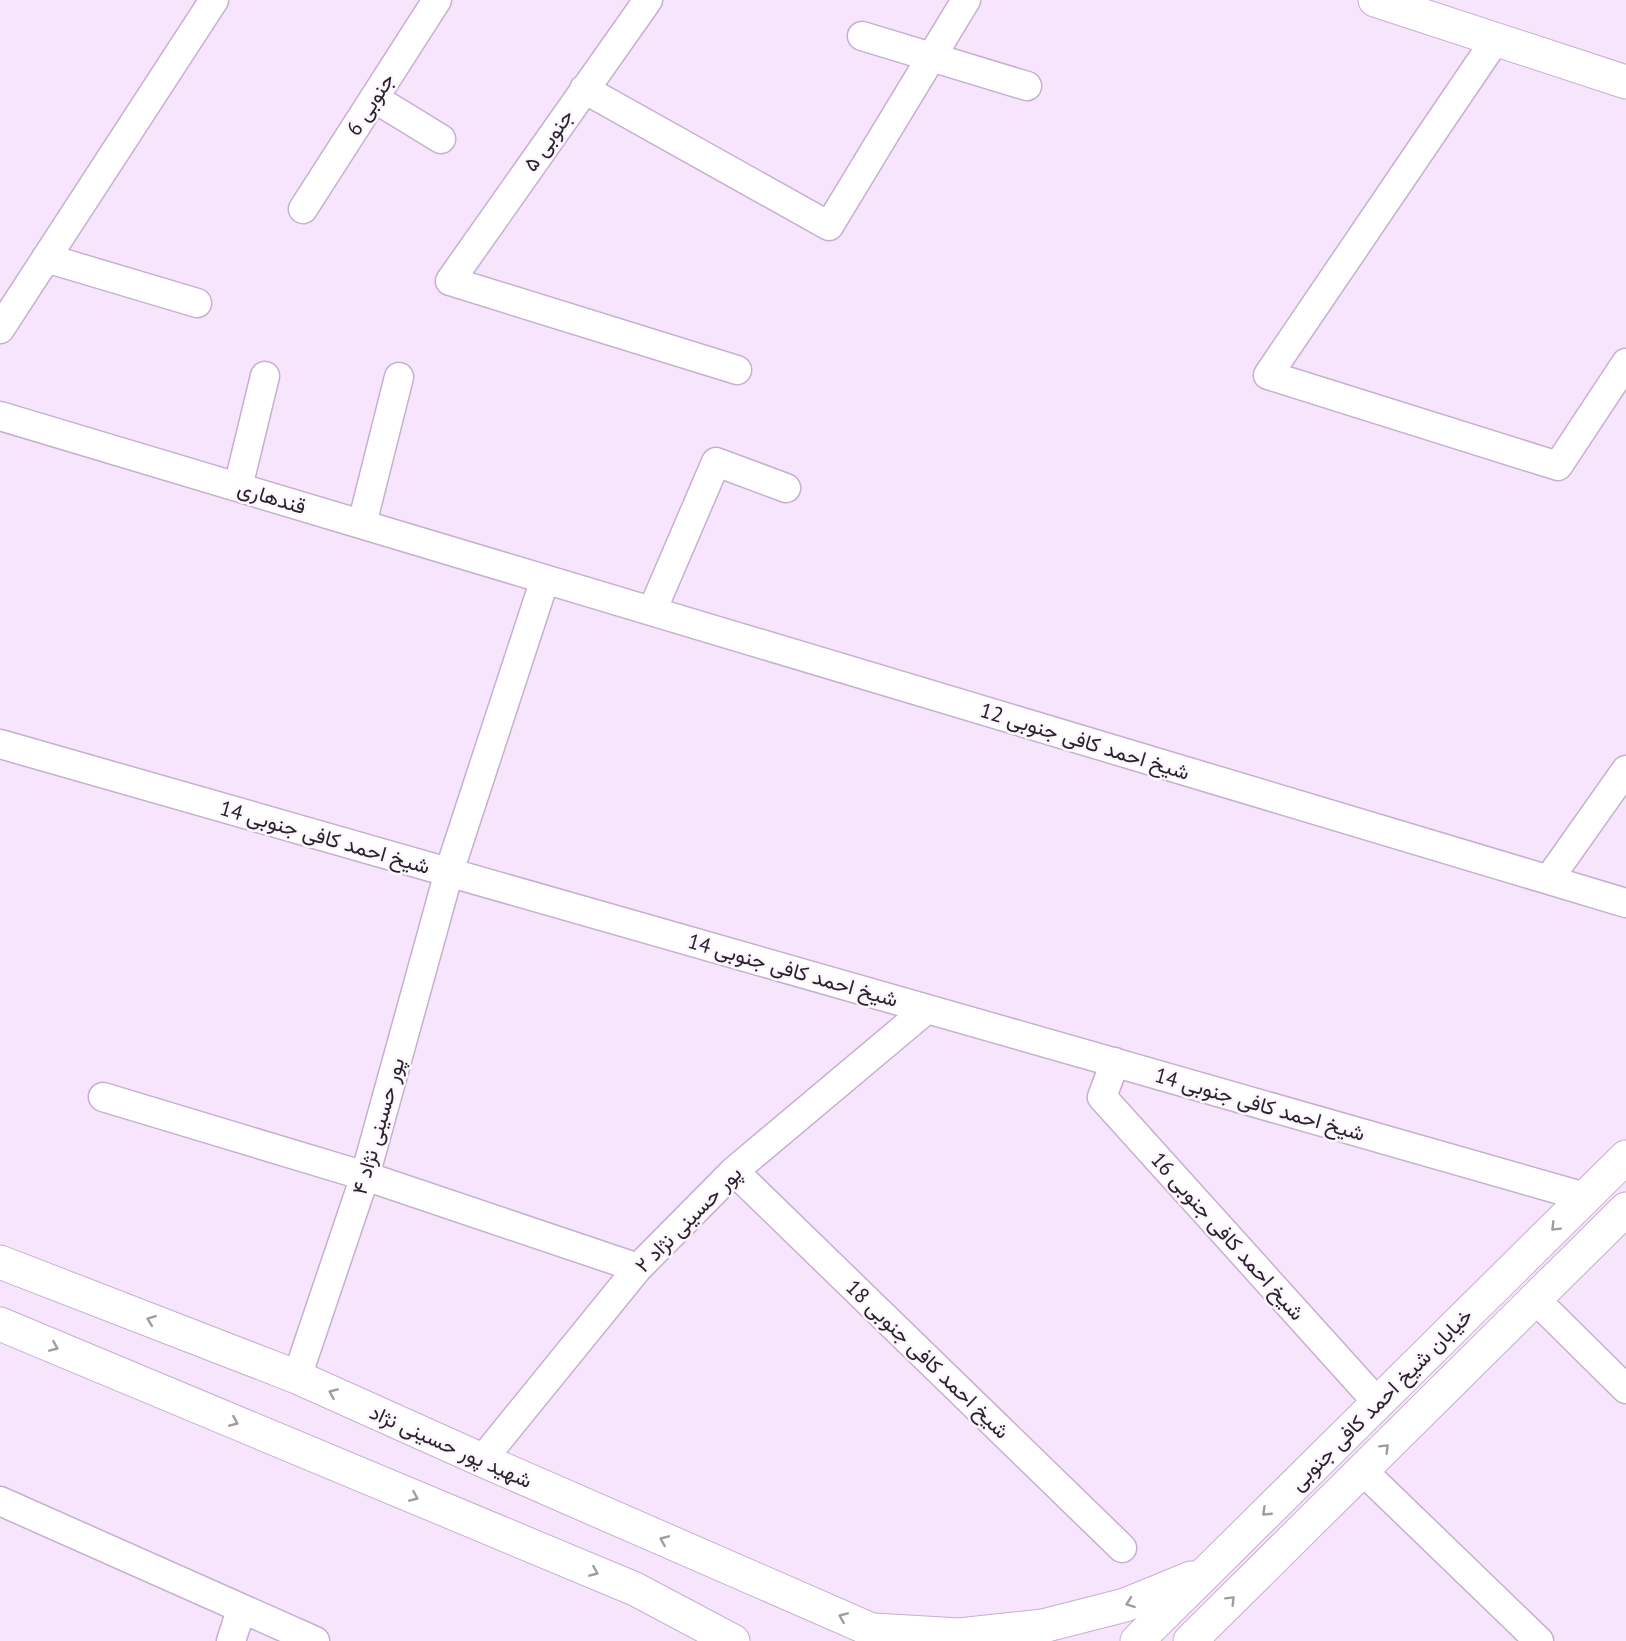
<svg xmlns="http://www.w3.org/2000/svg" width="1626" height="1641" viewBox="0 0 1626 1641" font-family="'PT Sans',Vazirmatn,sans-serif">
	<style>
		.lines { fill: none; stroke-linecap: round; stroke-linejoin: round }
		.minor-casing { stroke: #c6b0cf; stroke-width: 31 }
		.tertiary-casing { stroke: #c6b0cf; stroke-width: 35 }
		.minor { stroke: #fff; stroke-width: 28 }
		.tertiary { stroke: #fff; stroke-width: 33 }
		.oneway { stroke: #9f9ba0 }
		.labels { text-anchor: middle; dominant-baseline: central; stroke-width: 5; stroke-linejoin: round; paint-order: stroke }
		.street-label { font-size: 21px; fill: #2a212d; stroke: #fcf7fd }
	</style>
	<rect width="100%" height="100%" fill="#f7e4fd"/>
	<g class="lines">
		<g class="minor-casing">
			<path id="minor" d="M 648,0 L 450,281 L 737,370
				M 862,36 L 1027,86
				M 1496,39 L 1268,375 L 1558,466 L 1626,363
				M 584,89 L 829,226 L 966,0
				M 374,98 L 441,139
				M 303,209 L 437,0
				M 46,258 L 197,303
				M 0,329 L 214,0
				M 0,416 L 1626,903
				M 238,487 L 265,376
				M 362,524 L 399,377
				M 652,611 L 716,462 L 786,488
				M 0,744 L 1585,1197
				M 1549,879 L 1626,770
				M 1115,1062 L 1102,1097 L 1378,1403
				M 103,1097 L 365,1176 L 638,1268
				M 734,1171 L 1122,1548
				M 1535,1299 L 1626,1389
				M 297,1377 L 365,1176 L 449,872 L 545,579
				M 482,1460 L 638,1268 L 734,1171 L 927,1009
				M 1362,1470 L 1539,1641
				M 0,1501 L 315,1641
				M 231,1641 L 241,1610"/>
		</g>
		<g class="tertiary-casing">
			<path id="tertiary" d="M 1375,0 L 1626,82
				M 0,1262 L 297,1377 L 482,1460 L 897,1641
				M 0,1324 L 635,1589 L 733,1641
				M 874,1630 L 959,1635 L 1043,1626 L 1125,1605 L 1191,1578
				M 1137,1641 L 1626,1157
				M 1190,1641 L 1626,1209"/>
		</g>
		<use href="#minor" class="minor"/>
		<use href="#tertiary" class="tertiary"/>
	</g>
	<defs><path id="oneway-chevron" d="M-2-3.5L2.5 0L-2 3.5" fill="none" stroke-width="1.6" stroke-linecap="round" stroke-linejoin="round" transform="scale(1.5)"/></defs>
	<g class="oneway">
		<use href="#oneway-chevron" transform="translate(1555 1227) rotate(135)"/>
		<use href="#oneway-chevron" transform="translate(151 1320) rotate(-159)"/>
		<use href="#oneway-chevron" transform="translate(54 1347) rotate(23)"/>
		<use href="#oneway-chevron" transform="translate(333 1393) rotate(-156)"/>
		<use href="#oneway-chevron" transform="translate(234 1422) rotate(23)"/>
		<use href="#oneway-chevron" transform="translate(1385 1448) rotate(-45)"/>
		<use href="#oneway-chevron" transform="translate(414 1497) rotate(23)"/>
		<use href="#oneway-chevron" transform="translate(1266 1512) rotate(136)"/>
		<use href="#oneway-chevron" transform="translate(664 1540) rotate(-157)"/>
		<use href="#oneway-chevron" transform="translate(594 1572) rotate(23)"/>
		<use href="#oneway-chevron" transform="translate(1231 1600) rotate(-45)"/>
		<use href="#oneway-chevron" transform="translate(1130 1603) rotate(160)"/>
		<use href="#oneway-chevron" transform="translate(843 1617) rotate(-157)"/>
	</g>
	<g class="labels">
		<g class="street-label">
			<text transform="translate(370 104) rotate(-57)">جنوبی 6</text>
			<text transform="translate(548 140) rotate(-55)">جنوبی ۵</text>
			<text transform="translate(272 497) rotate(17)">قندهاری</text>
			<text transform="translate(1085 741) rotate(17)">شیخ احمد کافی جنوبی 12</text>
			<text transform="translate(325 837) rotate(16)">شیخ احمد کافی جنوبی 14</text>
			<text transform="translate(793 970) rotate(16)">شیخ احمد کافی جنوبی 14</text>
			<text transform="translate(1260 1104) rotate(16)">شیخ احمد کافی جنوبی 14</text>
			<text transform="translate(378 1126) rotate(-74)">پور حسینی نژاد ۴</text>
			<text transform="translate(688 1219) rotate(-45)">پور حسینی نژاد ۲</text>
			<text transform="translate(1228 1236) rotate(48)">شیخ احمد کافی جنوبی 16</text>
			<text transform="translate(928 1359) rotate(44)">شیخ احمد کافی جنوبی 18</text>
			<text transform="translate(1381 1399) rotate(-45)">خیابان شیخ احمد کافی جنوبی</text>
			<text transform="translate(451 1446) rotate(24)">شهید پور حسینی نژاد</text>
		</g>
	</g>
</svg>
